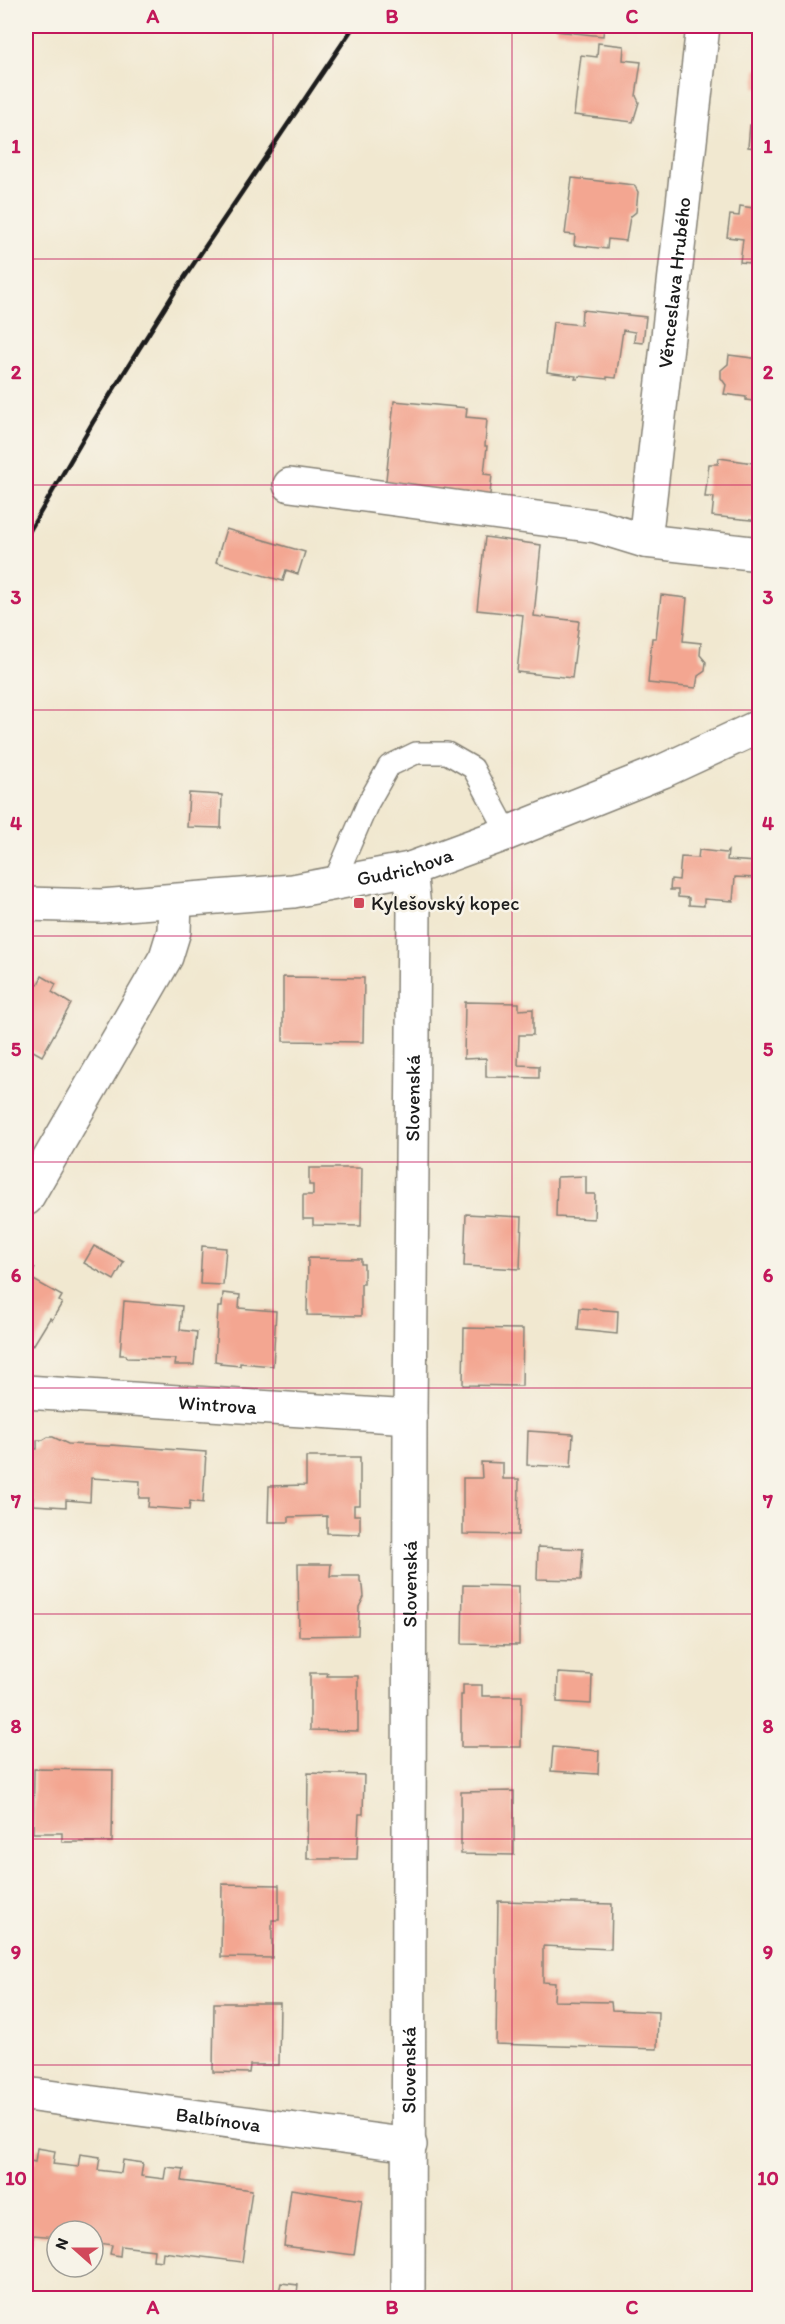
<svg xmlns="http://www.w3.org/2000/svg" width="785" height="2324" viewBox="0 0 785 2324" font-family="Itim,sans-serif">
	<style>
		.building { fill: #f3a691 }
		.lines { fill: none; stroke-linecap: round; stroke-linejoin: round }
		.service-casing { stroke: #868276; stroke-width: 24 }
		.minor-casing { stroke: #868276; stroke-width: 36 }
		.service { stroke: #fff; stroke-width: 21 }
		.minor { stroke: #fff; stroke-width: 33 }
		.rail { stroke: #1c1c1c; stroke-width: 4.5 }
		.grid { fill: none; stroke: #c2185b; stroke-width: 1.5; stroke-opacity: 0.55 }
		.poi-dot { fill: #d1495b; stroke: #f7f3e8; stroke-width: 2 }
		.labels { text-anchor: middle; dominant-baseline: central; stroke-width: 5; stroke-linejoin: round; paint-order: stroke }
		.street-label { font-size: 20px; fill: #1c1c1c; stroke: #f7f3e8 }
		.poi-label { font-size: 20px; fill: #1c1c1c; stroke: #f7f3e8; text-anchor: start }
		.neatline { fill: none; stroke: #c2185b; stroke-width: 2 }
		.grid-label { font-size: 20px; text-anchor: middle; font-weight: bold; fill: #c2185b }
	</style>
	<rect width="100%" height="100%" fill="#f7f3e8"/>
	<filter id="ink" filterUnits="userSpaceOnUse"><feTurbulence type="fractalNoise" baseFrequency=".0167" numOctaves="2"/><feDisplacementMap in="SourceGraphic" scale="12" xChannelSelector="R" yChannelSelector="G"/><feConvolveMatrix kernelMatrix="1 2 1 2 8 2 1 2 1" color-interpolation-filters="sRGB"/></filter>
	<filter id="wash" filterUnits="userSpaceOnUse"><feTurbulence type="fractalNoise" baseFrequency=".008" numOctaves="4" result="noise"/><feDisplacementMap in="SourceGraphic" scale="24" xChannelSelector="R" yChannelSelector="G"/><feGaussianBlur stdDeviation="1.35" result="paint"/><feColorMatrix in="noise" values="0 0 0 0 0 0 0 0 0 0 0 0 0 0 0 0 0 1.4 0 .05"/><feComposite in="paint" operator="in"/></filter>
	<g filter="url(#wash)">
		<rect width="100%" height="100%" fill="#f1e8d0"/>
		<g id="blocks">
			<path class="building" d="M 556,26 L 604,26 L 603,36 L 556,31 Z
				M 598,43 L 624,46 L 623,60 L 641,62 L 636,96 L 639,102 L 633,122 L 574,115 L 581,55 L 597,57 Z
				M 756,69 L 760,70 L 760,88 L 755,88 Z
				M 750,125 L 760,126 L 760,169 L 755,168 L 757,148 L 748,147 Z
				M 572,178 L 634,185 L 638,192 L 636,212 L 630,217 L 626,241 L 608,239 L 607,249 L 574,245 L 575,235 L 565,234 Z
				M 740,206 L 760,209 L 760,264 L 740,262 L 743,239 L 727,237 L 730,215 L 739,216 Z
				M 582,310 L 646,317 L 643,343 L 634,342 L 635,332 L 623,330 L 616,378 L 607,377 L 607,379 L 579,376 L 578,379 L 575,379 L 576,376 L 547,372 L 553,322 L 581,325 Z
				M 729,355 L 760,359 L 760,402 L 746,400 L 746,397 L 724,394 L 726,385 L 721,378 L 721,370 L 728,364 Z
				M 394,401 L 467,408 L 466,417 L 487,419 L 485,446 L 487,446 L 484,474 L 492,475 L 489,503 L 385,490 Z
				M 719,458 L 760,464 L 760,521 L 712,516 L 714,497 L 705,497 L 709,464 L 718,464 Z
				M 226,529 L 305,552 L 298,574 L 286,570 L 283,581 L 216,562 Z
				M 485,537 L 541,545 L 534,616 L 579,621 L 572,678 L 517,672 L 523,615 L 477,610 Z
				M 661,595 L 687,598 L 683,641 L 701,643 L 700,655 L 706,662 L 705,671 L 698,676 L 696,688 L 648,683 L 652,638 L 656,638 Z
				M 189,793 L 222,795 L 221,828 L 187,827 Z
				M 699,850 L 726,853 L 728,851 L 727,860 L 757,862 L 757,878 L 735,877 L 733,901 L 704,899 L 704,906 L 689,905 L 689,898 L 678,897 L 678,890 L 670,890 L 671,879 L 679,880 L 681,857 L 698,858 Z
				M 42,976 L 56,984 L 52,992 L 71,1004 L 42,1056 L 26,1047 L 26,977 L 38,984 Z
				M 283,977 L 364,978 L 363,1042 L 283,1041 Z
				M 465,1002 L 519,1003 L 519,1010 L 533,1009 L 533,1035 L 519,1035 L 518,1065 L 539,1066 L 539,1078 L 486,1077 L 486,1058 L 464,1059 Z
				M 309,1168 L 362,1168 L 361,1226 L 313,1225 L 313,1219 L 303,1219 L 303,1195 L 313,1195 L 313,1185 L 309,1185 Z
				M 586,1176 L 586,1194 L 595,1194 L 594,1219 L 556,1217 L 557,1177 Z
				M 466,1214 L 522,1217 L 520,1269 L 464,1266 Z
				M 94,1246 L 124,1262 L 114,1280 L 84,1263 Z
				M 202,1246 L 226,1248 L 223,1285 L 200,1284 Z
				M 308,1258 L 361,1259 L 361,1264 L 364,1264 L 364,1284 L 361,1284 L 361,1316 L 307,1315 Z
				M 26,1262 L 35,1268 L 30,1278 L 62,1296 L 59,1301 L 62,1303 L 52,1320 L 50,1318 L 33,1346 L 26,1342 Z
				M 223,1293 L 240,1295 L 239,1308 L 276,1311 L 273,1366 L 240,1363 L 240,1366 L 220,1364 L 221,1362 L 215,1361 L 218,1307 L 222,1307 Z
				M 124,1301 L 182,1306 L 180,1330 L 197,1332 L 194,1365 L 175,1365 L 176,1359 L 127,1358 L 126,1355 L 120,1355 Z
				M 580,1308 L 618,1311 L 617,1334 L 578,1330 Z
				M 464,1328 L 523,1329 L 522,1386 L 463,1385 Z
				M 528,1431 L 573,1434 L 571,1467 L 527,1465 Z
				M 48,1437 L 53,1437 L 68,1444 L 110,1446 L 111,1445 L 206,1452 L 203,1503 L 190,1501 L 189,1510 L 148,1507 L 149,1498 L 139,1498 L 140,1481 L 91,1478 L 90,1502 L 66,1500 L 66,1507 L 33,1505 L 33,1498 L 26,1497 L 29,1449 L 37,1449 L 37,1440 L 43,1440 Z
				M 306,1457 L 360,1457 L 360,1505 L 354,1505 L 354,1515 L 360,1515 L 360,1534 L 327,1533 L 327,1516 L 289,1517 L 289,1522 L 268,1522 L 269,1486 L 306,1485 Z
				M 481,1462 L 503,1463 L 503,1479 L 519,1479 L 518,1535 L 463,1534 L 463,1478 L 482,1478 Z
				M 538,1547 L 583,1549 L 581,1580 L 537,1579 Z
				M 298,1564 L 331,1564 L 330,1576 L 360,1576 L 360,1581 L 363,1586 L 364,1597 L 359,1607 L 358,1635 L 299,1636 Z
				M 463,1585 L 519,1586 L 519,1645 L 462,1644 Z
				M 310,1673 L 328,1673 L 327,1676 L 358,1676 L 358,1731 L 310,1730 Z
				M 558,1673 L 592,1675 L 591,1704 L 557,1702 Z
				M 463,1685 L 482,1685 L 482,1696 L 522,1696 L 521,1747 L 461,1747 L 461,1695 L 463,1695 Z
				M 553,1747 L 599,1751 L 598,1774 L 551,1771 Z
				M 34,1769 L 113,1770 L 112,1842 L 62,1842 L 62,1833 L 33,1833 Z
				M 308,1773 L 364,1775 L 363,1814 L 359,1814 L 357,1859 L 307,1859 Z
				M 514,1791 L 514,1855 L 461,1854 L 461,1792 Z
				M 222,1884 L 279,1885 L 279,1920 L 272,1920 L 272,1958 L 221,1957 Z
				M 498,1901 L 612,1904 L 611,1949 L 543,1946 L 543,1982 L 555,1983 L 554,2001 L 611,2002 L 612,2010 L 658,2012 L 657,2049 L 496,2044 Z
				M 214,2003 L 280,2003 L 279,2065 L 250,2065 L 249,2073 L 213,2072 Z
				M 37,2148 L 55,2151 L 53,2164 L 78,2167 L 80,2154 L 100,2157 L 98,2170 L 121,2173 L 123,2160 L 143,2163 L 141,2176 L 164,2179 L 166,2167 L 184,2169 L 182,2181 L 252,2190 L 242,2262 L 163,2252 L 162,2261 L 153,2260 L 154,2250 L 121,2246 L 120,2256 L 110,2254 L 112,2245 L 93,2242 L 93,2231 L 57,2231 L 57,2237 L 33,2235 L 33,2244 L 26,2243 L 26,2160 L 35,2162 Z
				M 291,2189 L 362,2200 L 354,2255 L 284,2246 Z
				M 281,2283 L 298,2285 L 297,2294 L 329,2298 L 275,2298 L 276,2291 L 279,2292 Z"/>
		</g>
	</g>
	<g filter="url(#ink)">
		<use href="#blocks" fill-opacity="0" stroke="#868276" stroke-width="1.5"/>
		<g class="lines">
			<g class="service-casing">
				<path id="service" d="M 333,884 L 368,803 L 389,766 L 416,753 L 447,753 L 473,768 L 508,833"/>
			</g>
			<g class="minor-casing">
				<g id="minor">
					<path d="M 290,485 L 596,526 L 645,541 L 760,554"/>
					<path id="s1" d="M 645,541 L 703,26"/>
					<path id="s2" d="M 26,904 L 101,906 L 293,891 L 410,869 L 508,833 L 663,771 L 760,726"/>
					<path d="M 26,1199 L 166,957 L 174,931 L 175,901"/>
					<path id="s3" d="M 26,1392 L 410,1417"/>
					<path id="s4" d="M 26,2094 L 410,2145"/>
					<path id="s5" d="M 408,2298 L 410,1417 L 414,908 L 410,869"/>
				</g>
			</g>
			<use href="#service" class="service"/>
			<use href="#minor" class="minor"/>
			<path class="rail" d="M 26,537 L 93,422 L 176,290 L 354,26"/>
		</g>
	</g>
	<path class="grid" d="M 273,26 L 273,2298M 512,26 L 512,2298M 26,259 L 760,259M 26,485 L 760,485M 26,710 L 760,710M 26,936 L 760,936M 26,1162 L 760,1162M 26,1388 L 760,1388M 26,1614 L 760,1614M 26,1839 L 760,1839M 26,2065 L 760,2065"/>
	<rect class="poi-dot" x="353" y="897" width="12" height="12" rx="3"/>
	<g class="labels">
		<g class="street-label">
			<text stroke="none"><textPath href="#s1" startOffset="260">Věnceslava Hrubého</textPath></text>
			<text stroke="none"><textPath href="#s2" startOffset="382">Gudrichova</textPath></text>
			<text stroke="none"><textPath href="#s5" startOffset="1200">Slovenská</textPath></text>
			<text stroke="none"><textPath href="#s3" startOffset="192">Wintrova</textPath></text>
			<text stroke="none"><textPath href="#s5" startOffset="714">Slovenská</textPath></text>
			<text stroke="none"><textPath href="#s5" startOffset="228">Slovenská</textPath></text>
			<text stroke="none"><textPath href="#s4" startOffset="194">Balbínova</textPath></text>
		</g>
		<g class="poi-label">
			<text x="371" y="903">Kylešovský kopec</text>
		</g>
	</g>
	<rect width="785" height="2324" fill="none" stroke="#f7f3e8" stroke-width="66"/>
	<g transform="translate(75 2249) rotate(291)"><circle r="28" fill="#f7f3e8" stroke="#9f9d96" stroke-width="1.5"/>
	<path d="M0-4.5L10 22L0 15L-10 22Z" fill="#d1495b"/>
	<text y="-9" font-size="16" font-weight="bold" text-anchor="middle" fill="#1c1c1c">N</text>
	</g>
	<rect x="33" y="33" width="719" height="2258" class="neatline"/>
	<g class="grid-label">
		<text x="153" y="23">A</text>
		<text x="392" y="23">B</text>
		<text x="632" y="23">C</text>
		<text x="16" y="153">1</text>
		<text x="768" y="153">1</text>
		<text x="16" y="379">2</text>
		<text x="768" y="379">2</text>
		<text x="16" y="604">3</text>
		<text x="768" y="604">3</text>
		<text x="16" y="830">4</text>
		<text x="768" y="830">4</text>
		<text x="16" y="1056">5</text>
		<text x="768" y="1056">5</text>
		<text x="16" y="1282">6</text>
		<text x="768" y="1282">6</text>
		<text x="16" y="1508">7</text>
		<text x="768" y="1508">7</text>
		<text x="16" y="1733">8</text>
		<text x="768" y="1733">8</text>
		<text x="16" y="1959">9</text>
		<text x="768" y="1959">9</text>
		<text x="16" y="2185">10</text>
		<text x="768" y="2185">10</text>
		<text x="153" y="2314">A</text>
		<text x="392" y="2314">B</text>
		<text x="632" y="2314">C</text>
	</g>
</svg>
